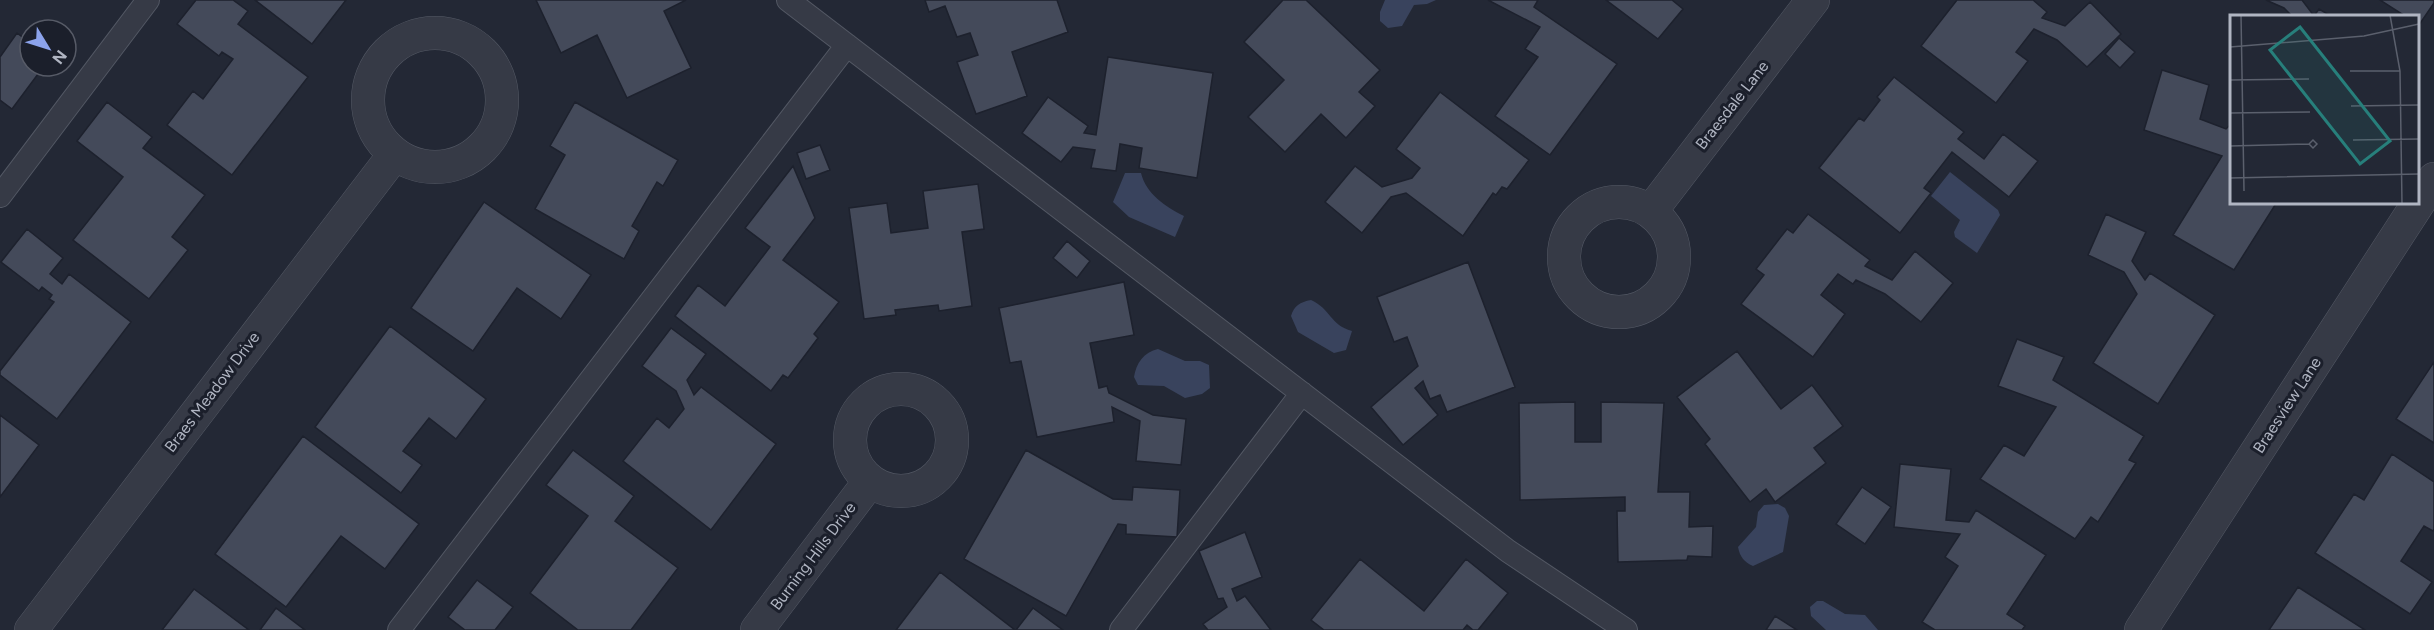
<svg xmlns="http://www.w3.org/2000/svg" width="2434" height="630" viewBox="0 0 2434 630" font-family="Figtree,sans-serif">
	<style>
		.water { fill: #39435d }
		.building { fill: #444a5a; stroke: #1d212d; stroke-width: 1.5 }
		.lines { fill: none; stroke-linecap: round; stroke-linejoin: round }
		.service-casing { stroke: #535864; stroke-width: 24 }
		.minor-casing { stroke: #535864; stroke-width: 34 }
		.service { stroke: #363a46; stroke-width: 22 }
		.minor { stroke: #363a46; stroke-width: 33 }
		.labels { text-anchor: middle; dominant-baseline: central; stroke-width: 6; stroke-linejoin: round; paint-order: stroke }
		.street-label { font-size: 16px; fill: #b0b5c2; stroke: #1b1f2b }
		.inset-road { fill: none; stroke: #5b606d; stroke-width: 1.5 }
		.view { fill: #277f7b; fill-opacity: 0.15; stroke: #277f7b; stroke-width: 3 }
		.inset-edge { fill: none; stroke: #b0b5c2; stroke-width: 3 }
	</style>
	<rect width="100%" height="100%" fill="#232835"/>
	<path class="water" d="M 1385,0 L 1436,0 L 1427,4 L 1414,5 L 1402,26 L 1388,28 L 1380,21 L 1380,12 Z
		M 1950,172 L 1998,210 L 2000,215 L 1977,253 L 1955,237 L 1954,232 L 1960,220 L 1931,196 Z
		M 1125,173 L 1141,173 C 1146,194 1166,207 1184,216 L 1175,237 L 1129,217 L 1113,202 Z
		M 1311,300 C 1331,309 1330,325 1352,331 L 1346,350 L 1334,353 L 1298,332 L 1291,316 C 1294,306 1300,302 1311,300 Z
		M 1158,349 L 1185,361 L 1200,361 L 1209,365 L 1210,388 L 1202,394 L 1185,398 L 1164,386 L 1138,385 L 1134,377 C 1136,363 1144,352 1158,349 Z
		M 1778,504 L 1785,508 L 1789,516 L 1783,552 L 1753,566 C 1744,562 1740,557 1738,547 L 1756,527 L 1758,512 L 1764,505 Z
		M 1817,601 L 1823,601 L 1845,614 L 1865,615 L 1878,630 L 1826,630 L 1811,616 L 1810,607 Z"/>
	<path class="building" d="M 196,0 L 233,0 L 248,11 L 238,24 L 308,77 L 232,175 L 167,125 L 193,91 L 203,99 L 233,59 L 222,52 L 219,56 L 177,24 Z
		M 255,0 L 346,0 L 312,44 Z
		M 536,0 L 686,0 L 664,11 L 691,68 L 627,98 L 597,35 L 561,53 Z
		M 925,0 L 1057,0 L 1068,32 L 1012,52 L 1027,96 L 976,114 L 957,62 L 978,55 L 970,33 L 957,37 L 945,6 L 929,12 Z
		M 1283,0 L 1306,0 L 1380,70 L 1359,92 L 1375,106 L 1346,138 L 1321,114 L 1285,152 L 1248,117 L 1284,80 L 1244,42 Z
		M 1488,0 L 1538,0 L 1534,7 L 1617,64 L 1550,155 L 1495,116 L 1538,57 L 1525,49 L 1540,27 Z
		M 1606,0 L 1672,0 L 1683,9 L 1658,39 Z
		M 1957,0 L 2033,0 L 2047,12 L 2042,18 L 2065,26 L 2090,2 L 2121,34 L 2087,67 L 2057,40 L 2034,29 L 2016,52 L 2028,61 L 1996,103 L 1921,46 Z
		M 2266,0 L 2302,0 L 2314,16 L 2319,9 L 2331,16 L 2292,16 L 2284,8 Z
		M 2380,0 L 2434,0 L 2434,3 L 2419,25 L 2418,16 L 2405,16 Z
		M 17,33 L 30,43 L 30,66 L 44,66 L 12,109 L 0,100 L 0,57 Z
		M 2119,38 L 2135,52 L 2120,68 L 2105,54 Z
		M 1108,57 L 1213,73 L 1197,178 L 1139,168 L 1142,148 L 1120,144 L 1116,171 L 1091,168 L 1095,150 L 1073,147 L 1061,162 L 1022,133 L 1048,97 L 1088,126 L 1084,133 L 1096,135 Z
		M 2162,70 L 2209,85 L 2200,119 L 2226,129 L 2232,123 L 2232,202 L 2277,202 L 2234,270 L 2173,235 L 2222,156 L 2144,130 Z
		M 1894,77 L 1964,132 L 1958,139 L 1984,159 L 2003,134 L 2038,161 L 2009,197 L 1952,152 L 1924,188 L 1931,193 L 1900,233 L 1819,168 L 1859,118 L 1864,121 L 1880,100 L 1877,97 Z
		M 1440,92 L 1529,160 L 1507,189 L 1502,187 L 1496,195 L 1493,193 L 1463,236 L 1406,193 L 1391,197 L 1362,233 L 1325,202 L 1355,166 L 1382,187 L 1412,178 L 1420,168 L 1396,149 Z
		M 107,102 L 152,137 L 143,148 L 205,195 L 172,237 L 188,250 L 149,299 L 73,240 L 123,177 L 77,141 Z
		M 575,102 L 678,160 L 663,186 L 657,182 L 632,226 L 639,231 L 624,259 L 535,209 L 565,155 L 550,146 Z
		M 820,145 L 830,170 L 806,179 L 797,153 Z
		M 793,166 L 815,218 L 783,260 L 839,302 L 814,334 L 818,338 L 788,378 L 783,375 L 771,391 L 675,316 L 698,285 L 725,306 L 770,247 L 745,228 Z
		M 978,184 L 984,229 L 962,232 L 972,306 L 939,311 L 938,305 L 895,310 L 896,315 L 864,319 L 849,208 L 887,203 L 891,233 L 928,228 L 923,191 Z
		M 484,202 L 591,275 L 561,319 L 517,288 L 473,351 L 411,308 Z
		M 1808,214 L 1870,260 L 1865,266 L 1892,280 L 1915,251 L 1953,283 L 1921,322 L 1885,294 L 1856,280 L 1853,284 L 1838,274 L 1821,295 L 1845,314 L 1813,357 L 1741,304 L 1764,275 L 1756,269 L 1787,229 L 1793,233 Z
		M 2106,214 L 2146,232 L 2132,261 L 2145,280 L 2150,273 L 2215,315 L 2158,404 L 2093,363 L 2137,294 L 2124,272 L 2088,255 Z
		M 27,229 L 63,258 L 50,274 L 62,284 L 69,274 L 131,322 L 57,419 L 0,375 L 0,371 L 54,302 L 49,299 L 52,295 L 42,287 L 39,291 L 1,262 Z
		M 1067,241 L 1090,261 L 1077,278 L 1053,258 Z
		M 1468,262 L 1515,387 L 1447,412 L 1440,395 L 1430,399 L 1423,381 L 1415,388 L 1438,415 L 1403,445 L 1371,407 L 1418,366 L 1407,337 L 1394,342 L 1377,297 Z
		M 1124,282 L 1134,335 L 1090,343 L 1099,388 L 1107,386 L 1109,393 L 1153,415 L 1186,419 L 1181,465 L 1136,461 L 1140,421 L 1112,407 L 1114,422 L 1037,437 L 1021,361 L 1010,363 L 999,308 Z
		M 390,326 L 486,399 L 456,439 L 429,418 L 403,451 L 422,465 L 401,493 L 315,427 Z
		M 671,328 L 706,354 L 687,380 L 694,395 L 701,387 L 776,444 L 711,530 L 623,461 L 657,418 L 669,428 L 684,409 L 676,391 L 642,366 Z
		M 2017,339 L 2064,357 L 2053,380 L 2144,436 L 2129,460 L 2136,463 L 2098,522 L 2091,517 L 2075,539 L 1980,479 L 2004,445 L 2024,456 L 2056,407 L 1998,386 Z
		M 1737,351 L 1781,409 L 1812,385 L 1843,426 L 1814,448 L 1826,463 L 1775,502 L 1766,489 L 1750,502 L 1705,444 L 1710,439 L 1677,397 Z
		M 2434,362 L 2434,443 L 2396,419 Z
		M 1575,402 L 1575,442 L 1601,442 L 1601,402 L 1664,403 L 1658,492 L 1690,492 L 1689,527 L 1713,526 L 1712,557 L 1688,556 L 1687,560 L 1618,562 L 1617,511 L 1625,511 L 1625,497 L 1520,500 L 1519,403 Z
		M 0,415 L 39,445 L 0,497 Z
		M 303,436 L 419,524 L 385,569 L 341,536 L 286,607 L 215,554 Z
		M 573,450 L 634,496 L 615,521 L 678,568 L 631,630 L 578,630 L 530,593 L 588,516 L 546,485 Z
		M 1026,450 L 1113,499 L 1132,500 L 1133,487 L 1180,490 L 1177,537 L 1126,534 L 1126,525 L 1118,524 L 1066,616 L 964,559 Z
		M 2392,454 L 2434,482 L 2434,529 L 2433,531 L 2424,526 L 2401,561 L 2432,582 L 2410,614 L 2315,553 L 2354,494 L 2364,500 Z
		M 1900,464 L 1951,469 L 1946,520 L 1969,522 L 1976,510 L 2046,555 L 2007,614 L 2025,626 L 2022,630 L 1935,630 L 1922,622 L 1958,566 L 1945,557 L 1960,534 L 1894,527 Z
		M 1862,487 L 1891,507 L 1865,544 L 1836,524 Z
		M 1245,532 L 1262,577 L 1232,589 L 1237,601 L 1245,596 L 1271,630 L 1208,630 L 1203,624 L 1227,607 L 1223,598 L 1218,599 L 1199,551 Z
		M 1360,559 L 1424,611 L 1466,559 L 1508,593 L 1478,630 L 1473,630 L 1467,625 L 1463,630 L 1324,630 L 1311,620 Z
		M 940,572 L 1015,630 L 896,630 Z
		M 477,580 L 513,607 L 495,630 L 465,630 L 448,617 Z
		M 2298,587 L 2365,630 L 2269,630 Z
		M 194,589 L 249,630 L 162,630 Z
		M 276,608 L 305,630 L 260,630 Z
		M 1033,608 L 1063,630 L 1016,630 Z
		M 1775,616 L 1797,630 L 1766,630 Z"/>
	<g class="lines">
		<g class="service-casing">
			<path id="service" d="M 788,0 L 1508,551 L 1626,630
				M 0,196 L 148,0
				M 399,630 L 847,45
				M 1121,630 L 1302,393"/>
		</g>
		<g class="minor-casing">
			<path id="minor" d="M368 100a67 67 0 1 1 134 0a67 67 0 1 1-134 0Z
				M1564 257a55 55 0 1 1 110 0a55 55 0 1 1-110 0Z
				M 1651,211 L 1813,0
				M850 440a51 51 0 1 1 102 0a51 51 0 1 1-102 0Z
				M 31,630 L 394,155
				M 757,630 L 870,481
				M 2141,630 L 2434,179"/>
		</g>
		<use href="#service" class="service"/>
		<use href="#minor" class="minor"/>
	</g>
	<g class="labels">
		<g class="street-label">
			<text transform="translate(1732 105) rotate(-52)">Braesdale Lane</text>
			<text transform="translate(212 392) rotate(-53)">Braes Meadow Drive</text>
			<text transform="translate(2287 405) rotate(-57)">Braesview Lane</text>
			<text transform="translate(813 556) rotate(-53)">Burning Hills Drive</text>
		</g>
	</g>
	<g transform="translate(2230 15)">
		<rect width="189" height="189" fill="#232835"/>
		<path class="inset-road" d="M 11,0 L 14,176M 160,0 L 170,56 L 172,189M 0,32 L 134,21 L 189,9M 120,56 L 170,56M 0,65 L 79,64M 121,91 L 189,90M 0,98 L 80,97M 123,125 L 189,124M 0,131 L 79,129 L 83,133 L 87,129 L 83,125 L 79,129M 0,163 L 189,159"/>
		<path class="view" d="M 70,12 L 160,126 L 130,149 L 40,35 Z"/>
		<rect width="189" height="189" class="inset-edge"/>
	</g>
	<g transform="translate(48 48) rotate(128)"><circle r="28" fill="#1b1f2b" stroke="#575b67" stroke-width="1.5"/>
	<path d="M0-4.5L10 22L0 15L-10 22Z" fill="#8ca3ec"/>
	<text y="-9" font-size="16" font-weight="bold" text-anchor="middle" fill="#b0b5c2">N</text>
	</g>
</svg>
